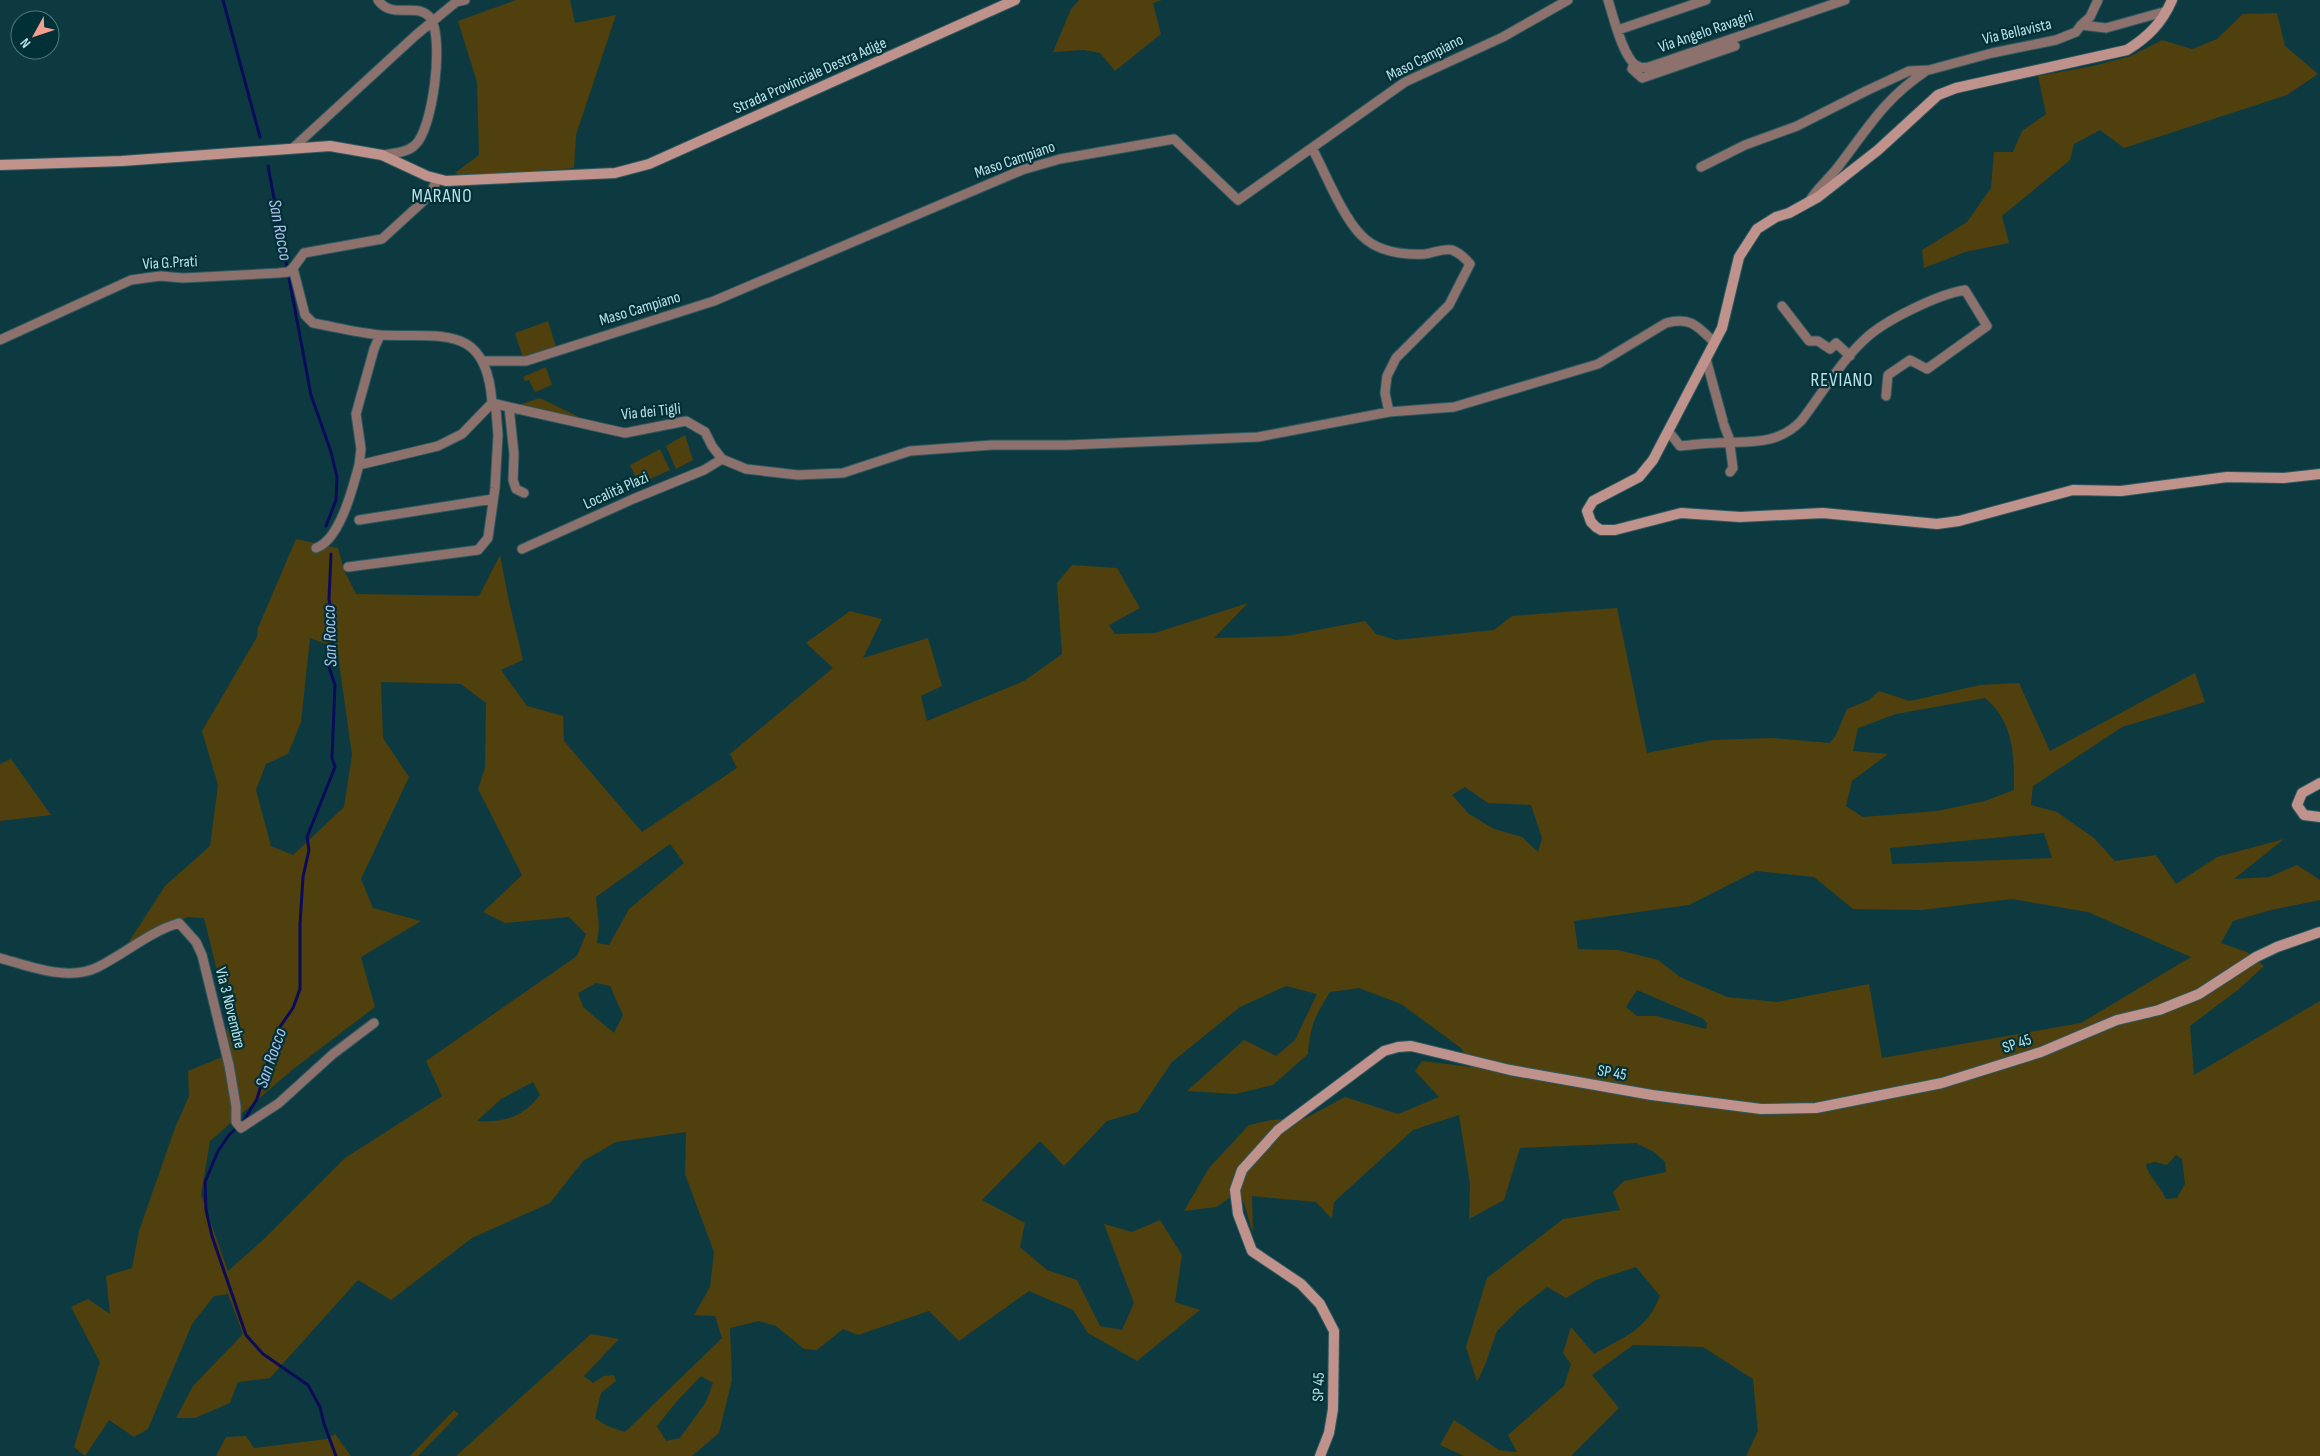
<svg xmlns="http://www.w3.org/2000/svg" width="2320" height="1456" viewBox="0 0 2320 1456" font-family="'Sofia Sans Condensed',sans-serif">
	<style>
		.green { fill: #50400d; fill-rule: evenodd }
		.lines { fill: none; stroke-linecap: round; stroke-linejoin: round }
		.stream { stroke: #0b0b59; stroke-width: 3 }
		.street-casing { stroke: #2c585f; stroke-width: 11 }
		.secondary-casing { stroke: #2c585f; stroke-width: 12 }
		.street { stroke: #8d716c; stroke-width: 9 }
		.secondary { stroke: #bf938b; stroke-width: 10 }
		.labels { text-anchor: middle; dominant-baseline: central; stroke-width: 4.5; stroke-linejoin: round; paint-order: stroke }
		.street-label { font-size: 16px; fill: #bce2e9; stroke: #013037 }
		.water-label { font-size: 18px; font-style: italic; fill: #b1c1ed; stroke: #013037 }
		.quarter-label { font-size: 19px; letter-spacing: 1px; fill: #bce2e9; stroke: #013037 }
	</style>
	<rect width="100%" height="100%" fill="#0d3a41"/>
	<path class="green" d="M 516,0 L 570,0 L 575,23 L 616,15 L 576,135 L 574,168 L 464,177 L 455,173 L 479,155 L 477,82 L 458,21 Z
		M 1079,0 L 1162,0 L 1153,3 L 1161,34 L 1115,71 L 1100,53 L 1084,50 L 1053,52 L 1071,9 Z
		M 2277,13 L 2285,46 L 2318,74 L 2287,95 L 2124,148 L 2100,130 L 2074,144 L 2070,160 L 2002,216 L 2009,243 L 1965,252 L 1924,268 L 1922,250 L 1967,222 L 1991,188 L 1994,152 L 2013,152 L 2022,131 L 2046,114 L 2038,76 L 2093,66 L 2131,56 L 2162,40 L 2192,49 L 2217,39 L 2243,14 Z
		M 548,321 L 556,347 L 523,358 L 515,333 Z
		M 546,367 L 552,385 L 535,392 L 529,380 L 525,381 L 523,377 Z
		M 540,398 L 589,422 L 518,405 Z
		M 685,435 L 693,460 L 676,469 L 666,446 Z
		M 660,449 L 670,470 L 639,484 L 630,465 Z
		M 296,539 L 338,548 L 344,570 L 356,594 L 479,596 L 500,555 L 508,597 L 523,660 L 501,670 L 527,706 L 563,716 L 564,741 L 642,832 L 737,768 L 730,754 L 833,668 L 806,643 L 850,611 L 882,619 L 863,658 L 928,638 L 942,686 L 921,696 L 927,721 L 1024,681 L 1062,654 L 1057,583 L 1072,565 L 1117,568 L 1140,608 L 1109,625 L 1115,634 L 1155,633 L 1248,603 L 1214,638 L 1286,636 L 1365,621 L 1376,634 L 1396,640 L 1494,630 L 1512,616 L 1617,608 L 1647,753 L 1713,740 L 1772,738 L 1830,743 L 1836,735 L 1847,709 L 1869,700 L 1879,691 L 1910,701 L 1980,685 L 2019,683 L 2050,751 L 2195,673 L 2205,702 L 2122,727 L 2033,786 L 2031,805 L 2057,812 L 2094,838 L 2115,861 L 2156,855 L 2176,884 L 2217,857 L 2284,839 L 2234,879 L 2269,877 L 2297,865 L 2320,880 L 2320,900 L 2271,910 L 2233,921 L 2221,943 L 2247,952 L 2264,966 L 2239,989 L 2190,1026 L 2194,1075 L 2320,1001 L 2320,1456 L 1746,1456 L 1758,1431 L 1753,1379 L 1703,1347 L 1633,1345 L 1592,1375 L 1619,1408 L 1571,1456 L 1464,1456 L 1440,1445 L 1454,1420 L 1499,1450 L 1517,1452 L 1508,1435 L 1564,1386 L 1571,1364 L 1563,1353 L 1571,1327 L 1594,1354 C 1624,1337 1647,1330 1660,1296 L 1636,1267 L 1596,1280 L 1566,1298 L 1547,1287 L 1519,1309 L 1497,1331 L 1485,1365 L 1477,1382 L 1466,1347 L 1487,1278 L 1563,1219 L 1620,1210 L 1613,1192 L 1624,1181 L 1666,1172 L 1665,1162 L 1654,1152 L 1636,1143 L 1520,1148 L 1504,1200 L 1469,1219 L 1470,1184 L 1459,1115 L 1413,1130 L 1334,1202 L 1332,1219 L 1316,1202 L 1252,1196 L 1253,1233 L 1240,1191 L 1216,1207 L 1184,1211 L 1209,1168 L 1249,1125 L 1271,1120 L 1306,1118 L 1345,1097 L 1398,1114 L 1439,1097 L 1415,1071 L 1422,1061 L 1471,1067 L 1461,1048 L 1401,1004 L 1359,988 L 1330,992 C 1315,1016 1310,1026 1308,1054 L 1273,1085 L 1235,1094 L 1187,1091 L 1244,1040 L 1276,1056 L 1295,1040 L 1317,994 L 1286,986 L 1240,1007 L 1172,1062 L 1138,1112 L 1107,1121 L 1064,1166 L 1040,1141 L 982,1200 L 1025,1223 L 1020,1247 L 1047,1270 L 1077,1280 L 1100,1326 L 1122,1330 L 1134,1303 L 1104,1224 L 1132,1232 L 1160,1220 L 1182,1255 L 1175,1302 L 1200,1310 L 1137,1361 L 1088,1333 L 1073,1310 L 1029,1291 L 959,1341 L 929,1311 L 858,1335 L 843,1329 L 817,1350 L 804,1349 L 776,1326 L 759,1321 L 730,1328 L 732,1380 L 719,1433 L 692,1456 L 456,1456 L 591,1334 L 619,1339 L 584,1376 L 593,1383 L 604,1376 L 614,1375 L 616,1381 L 601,1393 L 595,1418 L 607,1426 L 625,1432 L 722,1338 L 715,1316 L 694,1315 L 710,1287 L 714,1252 L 685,1174 L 686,1132 L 616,1142 L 583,1161 L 550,1203 L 472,1238 L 391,1300 L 358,1280 L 270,1378 L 238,1382 L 230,1403 L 195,1418 L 176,1418 L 193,1386 L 243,1334 L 228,1294 L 214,1296 L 192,1324 L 148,1429 L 134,1437 L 109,1420 L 85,1456 L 74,1447 L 100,1362 L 71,1307 L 88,1299 L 110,1314 L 106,1276 L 132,1268 L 139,1231 L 175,1128 L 189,1096 L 188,1071 L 222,1057 L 229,1019 L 204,918 L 187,917 L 125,948 L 165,886 L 210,846 L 218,785 L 202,731 L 257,637 L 258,628 ZM 310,638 L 337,648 L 352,755 L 344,807 L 293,855 L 271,846 L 256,790 L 266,764 L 288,754 L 301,722 ZM 381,682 L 461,684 L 486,703 L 485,768 L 478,789 L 522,875 L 483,912 L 505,923 L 569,917 L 586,934 L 577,956 L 426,1061 L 442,1096 L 345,1158 L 262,1241 L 228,1271 L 201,1195 L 210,1141 L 292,1070 L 375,1007 L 361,957 L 421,921 L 373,908 L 361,879 L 409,777 L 383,738 ZM 1985,698 C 2014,722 2014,755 2014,790 L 1985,801 L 1937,811 L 1901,814 L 1863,817 L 1846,806 L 1852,781 L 1888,754 L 1853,751 L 1858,728 L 1896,714 ZM 1465,787 L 1488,803 L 1531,805 L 1542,838 L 1538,852 L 1522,837 L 1494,829 L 1469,814 L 1452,795 ZM 2044,833 L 2052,858 L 1892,864 L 1890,848 ZM 670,844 L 684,863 L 629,909 L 609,945 L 597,943 L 599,927 L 596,897 ZM 1756,871 L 1814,877 L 1853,909 L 1922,910 L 2012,899 L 2088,912 L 2191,957 L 2081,1023 L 1882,1058 L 1869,984 L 1777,1002 L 1727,997 L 1680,977 L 1658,960 L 1618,950 L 1578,949 L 1574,921 L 1689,905 ZM 596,983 L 610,986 L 623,1015 L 614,1033 L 583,1007 L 578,993 ZM 1637,990 L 1702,1018 L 1707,1023 L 1706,1029 L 1656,1016 L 1637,1016 L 1626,1007 ZM 533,1082 L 540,1095 C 523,1117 504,1123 477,1121 L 501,1099 ZM 2176,1155 L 2182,1159 L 2185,1184 L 2177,1198 L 2166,1199 C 2162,1188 2147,1175 2146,1164 L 2155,1162 L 2167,1165 ZM 701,1376 L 713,1383 L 706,1402 L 680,1438 L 666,1441 L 657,1426 L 677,1401 Z
		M 11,759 L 51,815 L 0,821 L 0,764 Z
		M 454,1410 L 459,1414 L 418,1456 L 410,1456 Z
		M 335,1434 L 351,1456 L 216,1456 L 226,1437 L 246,1436 L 254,1448 L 327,1439 Z"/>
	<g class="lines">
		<path class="stream" d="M 223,0 L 260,137
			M 268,166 L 311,395 L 331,452 L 337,477 L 336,500 L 326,526
			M 331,554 L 329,599 L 334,629 L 329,667 L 335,685 L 332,758 L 335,767 L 307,837 L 309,850 L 303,877 L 300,924 L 300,989 L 293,1008 L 277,1031 L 257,1099 L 243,1122 L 229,1135 L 218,1151 L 205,1182 L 206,1210 L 212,1236 L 246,1335 L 263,1354 L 308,1385 L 320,1407 L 324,1424 L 336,1456"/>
		<g class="street-casing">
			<path id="street" d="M 378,0 C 392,21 419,0 431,19 C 444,40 433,129 415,145 C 407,153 393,153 382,155
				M 1608,0 C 1613,15 1624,64 1640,67 C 1644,68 1649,67 1652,66 L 1845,0
				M 2081,25 L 2090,17 L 2098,0
				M 1618,30 L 1706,0
				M 1634,64 L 1632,69 L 1642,78 L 1648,76 L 1735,46
				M 293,148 L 416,35 L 456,2 L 465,0
				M 1312,148 C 1325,172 1342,216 1361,235 C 1377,252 1403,255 1425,254 C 1433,253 1444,248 1452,250 C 1460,253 1465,258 1470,264 L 1449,305 L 1396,358 L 1387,376 L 1385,393 L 1389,412
				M 1701,167 L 1745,145 L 1797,126 L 1866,91 L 1909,71 L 1929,70 L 1992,53 L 2056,40 L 2076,32 L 2081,25 L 2106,28 L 2167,11
				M 1809,202 C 1816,189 1829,179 1838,167 C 1868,128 1884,99 1926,71
				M 1782,306 L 1809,341 L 1818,341 L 1830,349 L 1836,343 L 1850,356
				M 380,335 L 374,349 L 356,414 L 361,449 L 359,465 L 438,446 L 462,434 L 492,403 C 487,322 441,338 381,335 C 359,333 335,327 313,323 L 305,315 L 293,268 L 304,253 L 382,239 L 429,196 L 437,180
				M 0,340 L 131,280 L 160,276 L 183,278 L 278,273 L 288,272 L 293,268
				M 1706,359 L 1723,421
				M 482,361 L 526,361 L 714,301 L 1022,170 L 1060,159 L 1174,139 L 1238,200 L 1405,82 L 1503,37 L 1568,0
				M 492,403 L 509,407 L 514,454 L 513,480 L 516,489 L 524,493
				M 509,407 L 625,433 L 686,421 L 705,432 L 712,446 L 722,459 L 746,469 L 798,475 L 843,473 L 910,451 L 992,445 L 1068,445 L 1258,437 L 1389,412 L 1454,407 L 1598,364 L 1666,323 C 1691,316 1698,327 1714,342
				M 1724,425 L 1729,438 L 1733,468 L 1730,472
				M 1669,432 L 1680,446 C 1692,445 1704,443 1716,443 C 1748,441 1777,446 1801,421 C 1822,394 1840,362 1865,339 C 1885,320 1939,294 1965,290 L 1987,326 L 1927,369 L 1910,360 L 1888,375 L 1886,396
				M 359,520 L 493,499
				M 316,548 C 340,540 353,487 359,465
				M 522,549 L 633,499 L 704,470 L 722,459
				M 348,567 L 478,550 L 488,538 L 495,488 L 498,435 L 496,410 L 492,403
				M 0,958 C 29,966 69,982 98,967 C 126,953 149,932 179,923 L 196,942 L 202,955 L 229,1065 L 236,1106 L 236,1122 L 241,1128 L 279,1103 L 333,1054 L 374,1023"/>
		</g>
		<g class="secondary-casing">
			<path id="secondary" d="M 2172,0 C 2162,23 2148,37 2127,50 L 1956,88 L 1938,95 L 1878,150 L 1818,197 L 1789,213 L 1776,217 L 1757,229 L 1739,257 L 1722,328 L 1653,460 L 1639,477 L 1593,501 L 1587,511 L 1591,522 L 1596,527 L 1601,530 L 1615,530 L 1681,513 L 1740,517 L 1823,513 L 1937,524 L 1959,521 L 2073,490 L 2121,491 L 2227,477 L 2284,478 L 2320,474
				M 0,165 L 122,161 L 330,146 L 382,155 L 427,176 L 446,181 L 615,173 L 649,164 L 1015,0
				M 2320,783 L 2302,793 L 2297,805 L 2304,815 L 2320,817
				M 1320,1456 L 1329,1433 L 1333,1409 L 1334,1331 L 1320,1304 L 1301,1284 L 1252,1251 L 1238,1214 L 1235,1190 L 1242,1170 L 1278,1130 L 1384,1051 L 1398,1047 L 1411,1046 L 1510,1070 L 1652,1095 L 1761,1109 L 1816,1108 L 1942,1083 L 2041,1052 L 2117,1020 L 2159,1010 L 2199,994 L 2256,957 L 2277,947 L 2320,932"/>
		</g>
		<use href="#street" class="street"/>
		<use href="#secondary" class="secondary"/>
	</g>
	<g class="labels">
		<g class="street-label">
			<text transform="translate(1706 32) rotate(-19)">Via Angelo Ravagni</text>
			<text transform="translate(2017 32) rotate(-13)">Via Bellavista</text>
			<text transform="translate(1425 58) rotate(-27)">Maso Campiano</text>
			<text transform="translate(810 76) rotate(-24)">Strada Provinciale Destra Adige</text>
			<text transform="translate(1015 160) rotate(-19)">Maso Campiano</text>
			<text transform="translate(170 263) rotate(-3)">Via G.Prati</text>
			<text transform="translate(640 309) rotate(-17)">Maso Campiano</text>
			<text transform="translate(651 412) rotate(-6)">Via dei Tigli</text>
			<text transform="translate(616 491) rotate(-24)">Località Plazi</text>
			<text transform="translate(230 1008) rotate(76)">Via 3 Novembre</text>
			<text transform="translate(2017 1044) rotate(-19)">SP 45</text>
			<text transform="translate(1612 1073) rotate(10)">SP 45</text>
			<text transform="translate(1319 1387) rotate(-88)">SP 45</text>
		</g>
		<g class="water-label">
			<text transform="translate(280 230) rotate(79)">San Rocco</text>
			<text transform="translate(330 636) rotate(-92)">San Rocco</text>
			<text transform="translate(271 1058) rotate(-71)">San Rocco</text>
		</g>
		<g class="quarter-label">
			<text x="442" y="196">MARANO</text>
			<text x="1842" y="380">REVIANO</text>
		</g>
	</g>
	<g transform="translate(35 35) rotate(230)"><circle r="24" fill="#013037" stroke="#4c777e"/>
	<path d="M0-4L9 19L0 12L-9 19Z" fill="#f59d8e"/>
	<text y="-8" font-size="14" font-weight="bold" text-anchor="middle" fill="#bce2e9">N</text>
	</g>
</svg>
